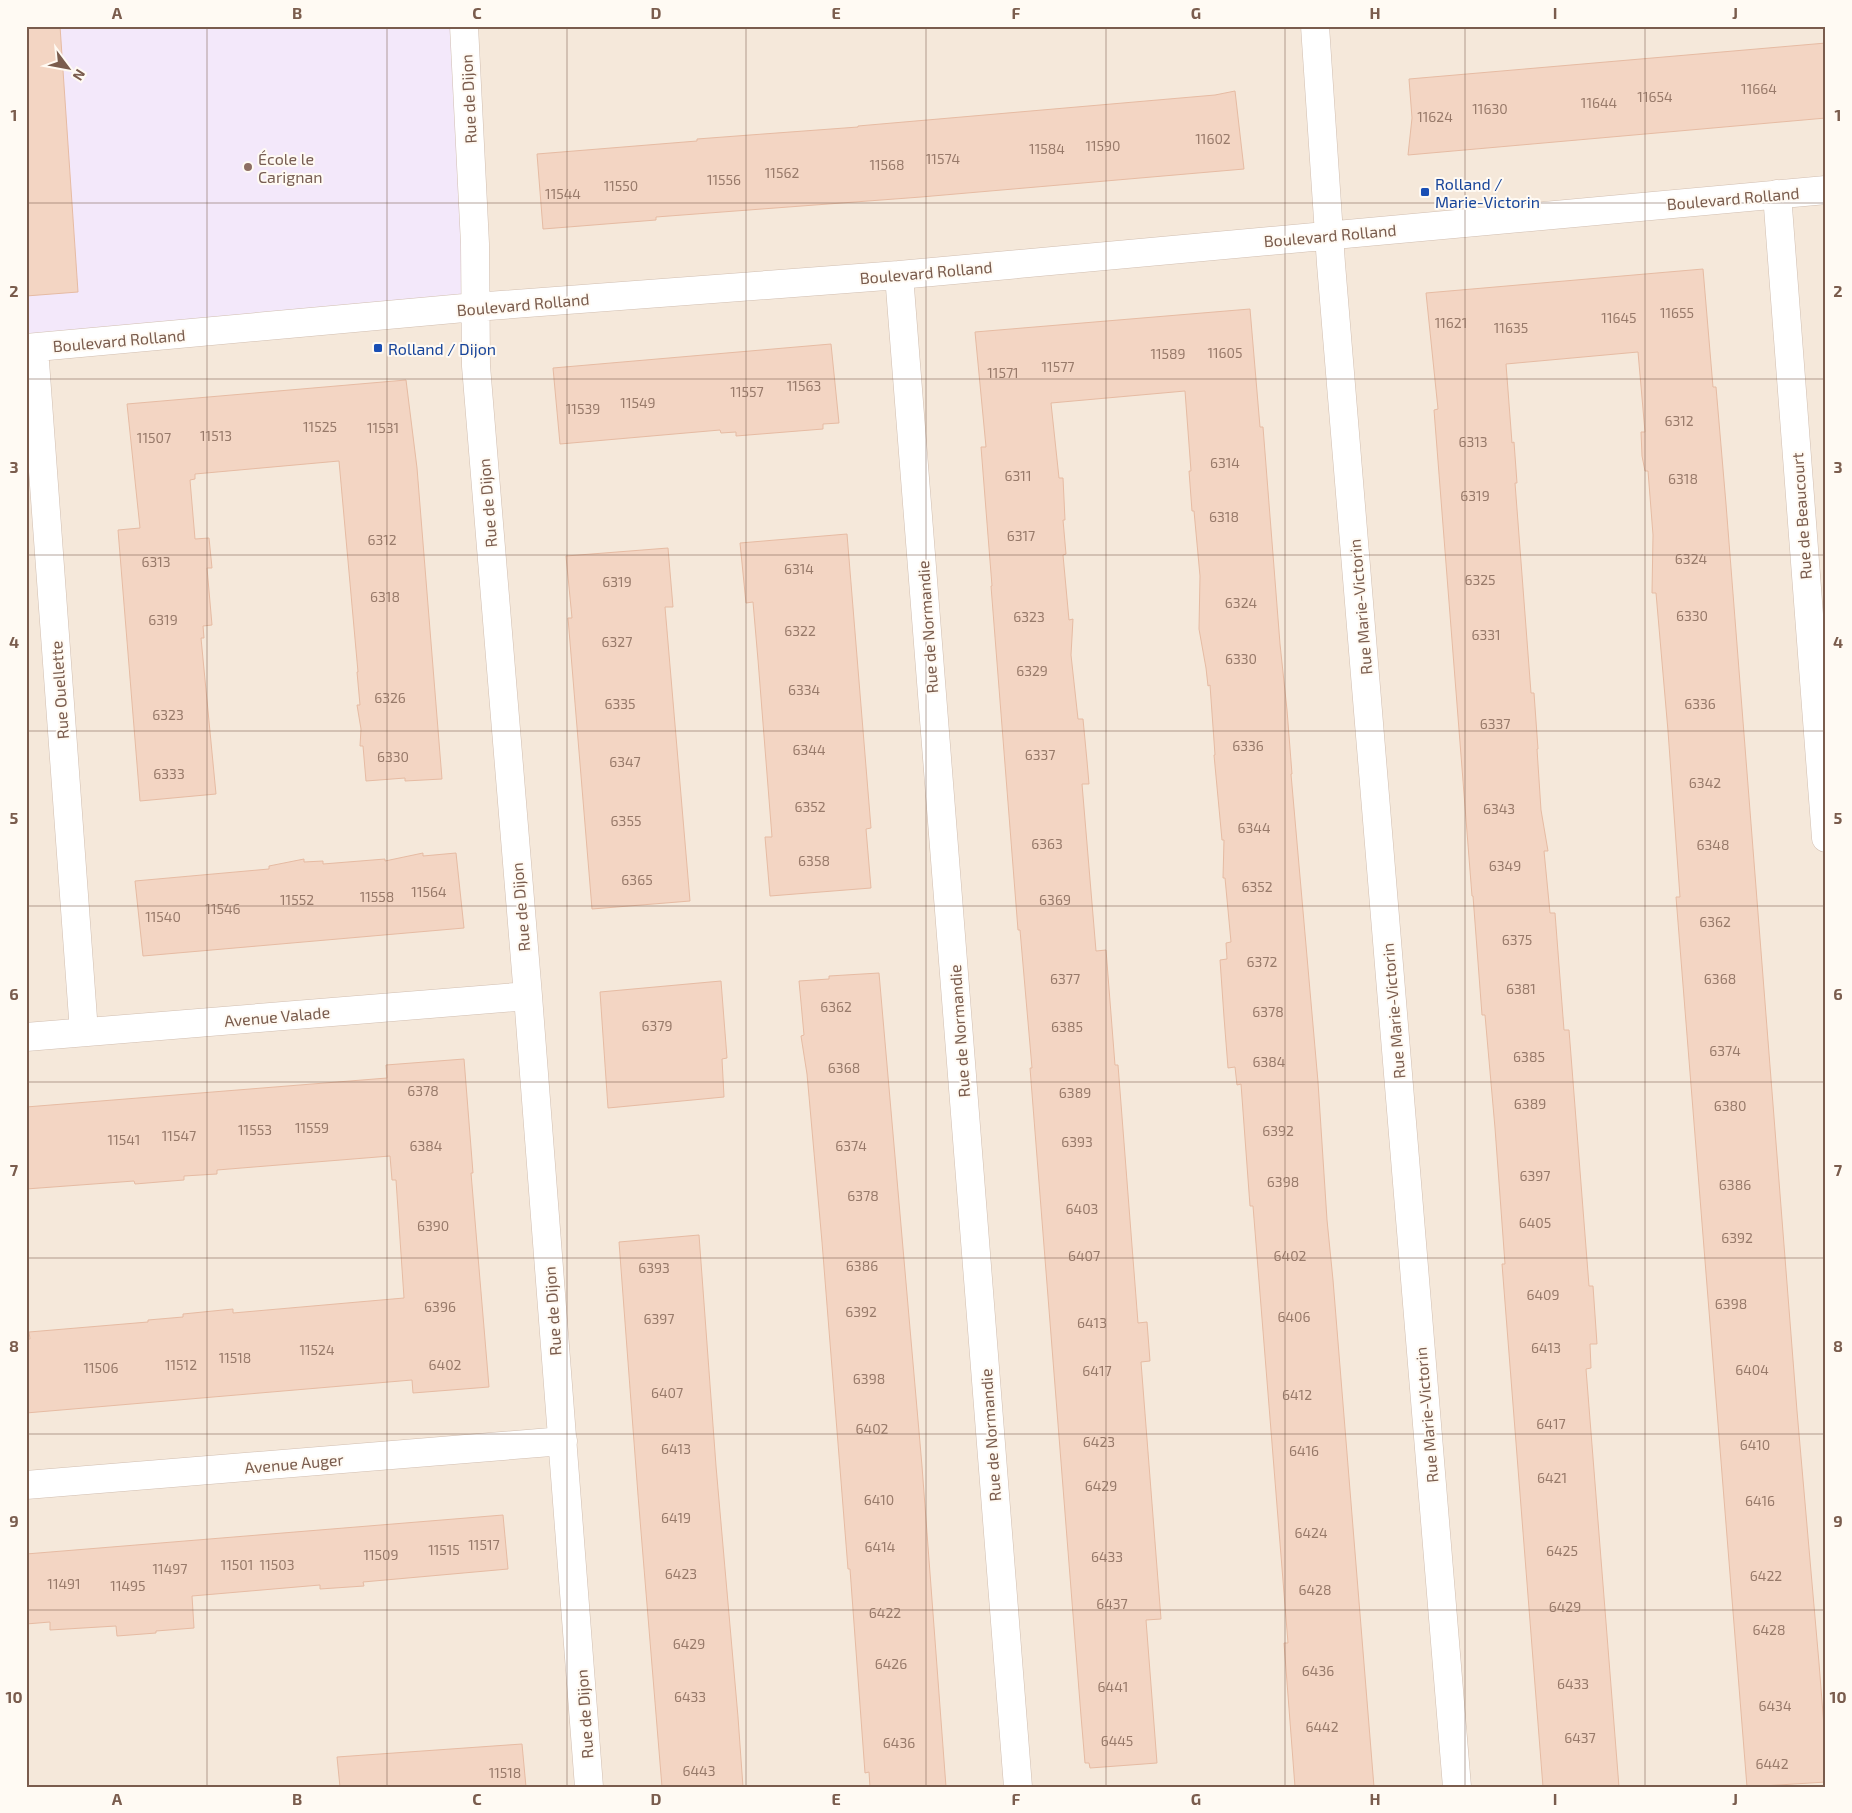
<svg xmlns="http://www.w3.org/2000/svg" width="1852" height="1813" viewBox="0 0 1852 1813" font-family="'Exo 2',sans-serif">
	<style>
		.residential { fill: #f5e8da }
		.education { fill: #f3e8fa }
		.building { fill: #f3d5c3; stroke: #e6bba3 }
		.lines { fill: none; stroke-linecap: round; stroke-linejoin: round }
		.minor-casing { stroke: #d1beb0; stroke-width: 29 }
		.minor { stroke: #fff; stroke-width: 28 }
		.grid { fill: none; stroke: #7a5c4d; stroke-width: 1; stroke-opacity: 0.55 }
		.education-dot { fill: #8d6e63; stroke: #fffaf3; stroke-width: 2 }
		.transit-dot { fill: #1a4fb4; stroke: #fffaf3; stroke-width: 2 }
		.labels { text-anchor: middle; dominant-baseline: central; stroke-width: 4; stroke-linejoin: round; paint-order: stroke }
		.number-label { font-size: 14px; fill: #987a6a }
		.street-label { font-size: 16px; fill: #7a5c4d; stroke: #fffaf3 }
		.education-label { font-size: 16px; fill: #785e54; stroke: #fffaf3; text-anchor: start }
		.transit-label { font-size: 16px; fill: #164399; stroke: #fffaf3; text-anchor: start }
		.neatline { fill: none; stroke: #7a5c4d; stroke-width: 2 }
		.grid-label { font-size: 16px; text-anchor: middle; font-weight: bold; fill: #7a5c4d }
	</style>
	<rect width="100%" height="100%" fill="#fdf6ec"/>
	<path class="residential" d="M 26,26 L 1826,26 L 1826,1787 L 26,1787 Z"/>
	<path class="education" d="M 26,26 L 463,26 L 475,307 L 26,348 Z"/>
	<path class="building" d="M 26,26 L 60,26 L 78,292 L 26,296 Z
		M 1826,43 L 1826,118 L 1408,155 L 1412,118 L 1409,79 Z
		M 1235,91 L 1244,169 L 921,197 L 656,217 L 656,220 L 543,229 L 537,154 L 697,141 L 697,139 L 750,135 L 858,127 L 858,126 L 1215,95 Z
		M 1703,269 L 1713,387 L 1716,387 L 1726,504 L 1797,1411 L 1819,1663 L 1826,1752 L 1826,1782 L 1747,1787 L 1676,897 L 1680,897 L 1668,731 L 1656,593 L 1652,593 L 1653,535 L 1648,471 L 1645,471 L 1642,456 L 1641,432 L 1645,432 L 1638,352 L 1506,364 L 1512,443 L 1514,442 L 1517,483 L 1515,483 L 1531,693 L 1534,693 L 1538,749 L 1537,749 L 1541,810 L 1548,851 L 1544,851 L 1550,913 L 1555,913 L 1564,1030 L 1569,1030 L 1589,1286 L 1593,1286 L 1597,1344 L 1590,1344 L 1591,1368 L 1586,1369 L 1619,1787 L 1543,1787 L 1502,1264 L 1505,1264 L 1495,1128 L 1485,1015 L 1482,1015 L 1473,896 L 1472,896 L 1434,410 L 1438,409 L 1426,293 Z
		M 1250,309 L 1260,427 L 1263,427 L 1280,644 L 1287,710 L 1292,774 L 1291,774 L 1318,1082 L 1327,1220 L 1333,1280 L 1374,1787 L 1295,1787 L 1284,1643 L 1288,1643 L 1253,1206 L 1250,1206 L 1241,1084 L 1237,1085 L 1235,1067 L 1228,1068 L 1224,1017 L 1220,960 L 1227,959 L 1226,943 L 1231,942 L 1225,878 L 1223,878 L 1224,840 L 1222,840 L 1214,755 L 1215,755 L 1210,685 L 1208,686 L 1206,668 L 1199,629 L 1200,576 L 1194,511 L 1192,511 L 1189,471 L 1191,471 L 1185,391 L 1051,403 L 1059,478 L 1063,478 L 1065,520 L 1063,520 L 1066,554 L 1063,555 L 1069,620 L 1073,619 L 1071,655 L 1078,719 L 1083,719 L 1087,761 L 1089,784 L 1082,784 L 1096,951 L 1106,950 L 1115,1065 L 1118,1065 L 1138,1323 L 1147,1322 L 1150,1361 L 1141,1362 L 1161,1619 L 1146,1620 L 1157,1763 L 1090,1768 L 1089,1763 L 1085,1763 L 1081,1716 L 1030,1068 L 1032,1068 L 1020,930 L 1018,930 L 991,586 L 992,586 L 981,447 L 986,447 L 975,332 Z
		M 831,344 L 839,423 L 823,424 L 823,429 L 736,436 L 736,432 L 721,433 L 720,430 L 560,444 L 553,368 Z
		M 406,380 L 417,468 L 442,779 L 405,781 L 405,778 L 366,781 L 363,746 L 360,746 L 361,729 L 357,705 L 360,705 L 357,672 L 358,672 L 339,461 L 195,474 L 195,479 L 190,480 L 195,539 L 209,538 L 212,568 L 207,568 L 212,625 L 203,626 L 204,638 L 201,638 L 216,794 L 140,801 L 118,530 L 140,528 L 127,404 Z
		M 847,534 L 871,828 L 866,829 L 871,888 L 770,896 L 765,837 L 772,837 L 758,660 L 753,602 L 746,603 L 740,543 Z
		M 668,548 L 673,607 L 665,607 L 690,901 L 592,909 L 568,618 L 572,618 L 566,556 Z
		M 423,853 L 423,856 L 456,853 L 464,928 L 143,956 L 135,881 L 269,869 L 269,866 L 304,859 L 304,862 L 323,861 L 323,864 L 385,859 L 385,861 Z
		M 879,973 L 922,1466 L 946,1787 L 870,1787 L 869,1772 L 865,1773 L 850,1569 L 848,1569 L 822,1242 L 807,1074 L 801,1036 L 804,1035 L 799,981 L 829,979 L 829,976 Z
		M 721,981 L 727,1058 L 722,1059 L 724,1097 L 608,1108 L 600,992 Z
		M 464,1059 L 473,1173 L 471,1173 L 489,1387 L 413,1393 L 412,1380 L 26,1413 L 26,1339 L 30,1339 L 29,1332 L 148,1322 L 148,1320 L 183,1317 L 183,1314 L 233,1309 L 233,1313 L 404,1298 L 396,1180 L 392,1180 L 390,1156 L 217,1170 L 217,1174 L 184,1176 L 184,1180 L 159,1182 L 135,1184 L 134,1181 L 26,1189 L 26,1107 L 387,1078 L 386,1065 Z
		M 699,1235 L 716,1466 L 738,1717 L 743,1787 L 662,1787 L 638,1495 L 619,1242 Z
		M 503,1515 L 508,1569 L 363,1582 L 364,1586 L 320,1589 L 320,1585 L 192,1596 L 194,1628 L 156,1631 L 156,1633 L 117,1636 L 116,1626 L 50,1630 L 50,1622 L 26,1624 L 26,1554 Z
		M 522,1744 L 526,1787 L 340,1787 L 337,1757 Z"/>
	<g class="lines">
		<g class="minor-casing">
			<path id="minor" d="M 464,26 L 475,244 L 476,366 L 528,996 L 589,1787
				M 1315,26 L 1331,264 L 1457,1787
				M 1777,194 L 1826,838
				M 899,275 L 1018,1787
				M 26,348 L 475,307 L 899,275 L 1826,190
				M 34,348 L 84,1032
				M 26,1037 L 528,996
				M 26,1485 L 563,1441"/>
		</g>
		<use href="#minor" class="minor"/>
	</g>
	<path class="grid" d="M 207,26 L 207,1787M 387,26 L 387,1787M 567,26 L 567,1787M 746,26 L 746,1787M 926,26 L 926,1787M 1106,26 L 1106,1787M 1285,26 L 1285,1787M 1465,26 L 1465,1787M 1645,26 L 1645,1787M 26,203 L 1826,203M 26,379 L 1826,379M 26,555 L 1826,555M 26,731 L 1826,731M 26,906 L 1826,906M 26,1082 L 1826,1082M 26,1258 L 1826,1258M 26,1434 L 1826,1434M 26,1610 L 1826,1610"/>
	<circle class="education-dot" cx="248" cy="167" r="5"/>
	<g class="transit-dot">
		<rect x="1420" y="187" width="10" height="10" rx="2.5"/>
		<rect x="373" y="343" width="10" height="10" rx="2.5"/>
	</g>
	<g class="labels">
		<g class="number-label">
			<text x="1759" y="88">11664</text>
			<text x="1655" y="96">11654</text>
			<text x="1599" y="102">11644</text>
			<text x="1490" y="108">11630</text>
			<text x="1435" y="116">11624</text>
			<text x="1213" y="138">11602</text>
			<text x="1103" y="145">11590</text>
			<text x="1047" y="148">11584</text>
			<text x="943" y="158">11574</text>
			<text x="887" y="164">11568</text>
			<text x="782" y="172">11562</text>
			<text x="724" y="179">11556</text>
			<text x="621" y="185">11550</text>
			<text x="563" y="193">11544</text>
			<text x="1677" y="312">11655</text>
			<text x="1619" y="317">11645</text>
			<text x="1451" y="322">11621</text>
			<text x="1511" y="327">11635</text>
			<text x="1225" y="352">11605</text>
			<text x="1168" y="353">11589</text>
			<text x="1058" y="366">11577</text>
			<text x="1003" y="372">11571</text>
			<text x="804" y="385">11563</text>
			<text x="747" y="391">11557</text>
			<text x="638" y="402">11549</text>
			<text x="583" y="408">11539</text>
			<text x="1679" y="420">6312</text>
			<text x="320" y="426">11525</text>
			<text x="383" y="427">11531</text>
			<text x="216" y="435">11513</text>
			<text x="154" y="437">11507</text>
			<text x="1473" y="441">6313</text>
			<text x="1225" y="462">6314</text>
			<text x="1018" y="475">6311</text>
			<text x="1683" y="478">6318</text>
			<text x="1475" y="495">6319</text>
			<text x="1224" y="516">6318</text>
			<text x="1021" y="535">6317</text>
			<text x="382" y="539">6312</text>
			<text x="1691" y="558">6324</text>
			<text x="156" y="561">6313</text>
			<text x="799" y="568">6314</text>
			<text x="1480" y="579">6325</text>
			<text x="617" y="581">6319</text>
			<text x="385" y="596">6318</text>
			<text x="1241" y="602">6324</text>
			<text x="1692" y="615">6330</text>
			<text x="1029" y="616">6323</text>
			<text x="163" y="619">6319</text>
			<text x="800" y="630">6322</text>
			<text x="1486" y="634">6331</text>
			<text x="617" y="641">6327</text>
			<text x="1241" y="658">6330</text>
			<text x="1032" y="670">6329</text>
			<text x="804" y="689">6334</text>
			<text x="390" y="697">6326</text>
			<text x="620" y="703">6335</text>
			<text x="1700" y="703">6336</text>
			<text x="168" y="714">6323</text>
			<text x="1495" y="723">6337</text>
			<text x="1248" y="745">6336</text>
			<text x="809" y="749">6344</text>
			<text x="1040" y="754">6337</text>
			<text x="393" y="756">6330</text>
			<text x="625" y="761">6347</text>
			<text x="169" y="773">6333</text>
			<text x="1705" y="782">6342</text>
			<text x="810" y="806">6352</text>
			<text x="1499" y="808">6343</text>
			<text x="626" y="820">6355</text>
			<text x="1254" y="827">6344</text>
			<text x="1047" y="843">6363</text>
			<text x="1713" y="844">6348</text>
			<text x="814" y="860">6358</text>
			<text x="1505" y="865">6349</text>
			<text x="637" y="879">6365</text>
			<text x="1257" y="886">6352</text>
			<text x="429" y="891">11564</text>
			<text x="377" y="896">11558</text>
			<text x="297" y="899">11552</text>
			<text x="1055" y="899">6369</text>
			<text x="223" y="908">11546</text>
			<text x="163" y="916">11540</text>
			<text x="1715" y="921">6362</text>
			<text x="1517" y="939">6375</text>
			<text x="1262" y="961">6372</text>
			<text x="1065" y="978">6377</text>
			<text x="1720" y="978">6368</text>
			<text x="1521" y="988">6381</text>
			<text x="836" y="1006">6362</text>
			<text x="1268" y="1011">6378</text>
			<text x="657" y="1025">6379</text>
			<text x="1067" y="1026">6385</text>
			<text x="1725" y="1050">6374</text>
			<text x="1529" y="1056">6385</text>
			<text x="1269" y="1061">6384</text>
			<text x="844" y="1067">6368</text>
			<text x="423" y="1090">6378</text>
			<text x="1075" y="1092">6389</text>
			<text x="1530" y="1103">6389</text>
			<text x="1730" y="1105">6380</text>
			<text x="312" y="1127">11559</text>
			<text x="255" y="1129">11553</text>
			<text x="1278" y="1130">6392</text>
			<text x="179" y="1135">11547</text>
			<text x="124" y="1139">11541</text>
			<text x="1077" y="1141">6393</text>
			<text x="426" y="1145">6384</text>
			<text x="851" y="1145">6374</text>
			<text x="1535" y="1175">6397</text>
			<text x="1283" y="1181">6398</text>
			<text x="1735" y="1184">6386</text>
			<text x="863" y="1195">6378</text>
			<text x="1082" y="1208">6403</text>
			<text x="1535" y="1222">6405</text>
			<text x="433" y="1225">6390</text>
			<text x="1737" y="1237">6392</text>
			<text x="1084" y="1255">6407</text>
			<text x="1290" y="1255">6402</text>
			<text x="862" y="1265">6386</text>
			<text x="654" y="1267">6393</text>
			<text x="1543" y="1294">6409</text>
			<text x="1731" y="1303">6398</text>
			<text x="440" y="1306">6396</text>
			<text x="861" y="1311">6392</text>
			<text x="1294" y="1316">6406</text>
			<text x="659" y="1318">6397</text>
			<text x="1092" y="1322">6413</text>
			<text x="1546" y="1347">6413</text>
			<text x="317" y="1349">11524</text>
			<text x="235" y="1357">11518</text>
			<text x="181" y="1364">11512</text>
			<text x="445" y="1364">6402</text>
			<text x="101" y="1367">11506</text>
			<text x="1752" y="1369">6404</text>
			<text x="1097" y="1370">6417</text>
			<text x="869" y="1378">6398</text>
			<text x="667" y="1392">6407</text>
			<text x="1297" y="1394">6412</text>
			<text x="1551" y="1423">6417</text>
			<text x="872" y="1428">6402</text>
			<text x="1099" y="1441">6423</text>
			<text x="1755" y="1444">6410</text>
			<text x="676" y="1448">6413</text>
			<text x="1304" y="1450">6416</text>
			<text x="1552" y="1477">6421</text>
			<text x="1101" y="1485">6429</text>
			<text x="879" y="1499">6410</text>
			<text x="1760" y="1500">6416</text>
			<text x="676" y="1517">6419</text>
			<text x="1311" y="1532">6424</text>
			<text x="484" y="1544">11517</text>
			<text x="880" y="1546">6414</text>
			<text x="444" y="1549">11515</text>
			<text x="1562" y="1550">6425</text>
			<text x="381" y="1554">11509</text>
			<text x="1107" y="1556">6433</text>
			<text x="237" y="1564">11501</text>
			<text x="277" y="1564">11503</text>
			<text x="170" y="1568">11497</text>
			<text x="681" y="1573">6423</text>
			<text x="1766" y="1575">6422</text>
			<text x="64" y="1583">11491</text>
			<text x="128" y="1585">11495</text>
			<text x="1315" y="1589">6428</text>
			<text x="1112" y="1603">6437</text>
			<text x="1565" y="1606">6429</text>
			<text x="885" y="1612">6422</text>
			<text x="1769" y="1629">6428</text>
			<text x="689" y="1643">6429</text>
			<text x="891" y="1663">6426</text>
			<text x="1318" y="1670">6436</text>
			<text x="1573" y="1683">6433</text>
			<text x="1113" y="1686">6441</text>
			<text x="690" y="1696">6433</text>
			<text x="1775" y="1705">6434</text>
			<text x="1322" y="1726">6442</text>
			<text x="1580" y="1737">6437</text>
			<text x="1117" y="1740">6445</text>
			<text x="899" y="1742">6436</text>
			<text x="1772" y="1763">6442</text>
			<text x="699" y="1770">6443</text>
			<text x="505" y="1772">11518</text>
		</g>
		<g class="street-label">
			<text transform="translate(468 99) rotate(-93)">Rue de Dijon</text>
			<text transform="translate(1733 198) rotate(-5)">Boulevard Rolland</text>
			<text transform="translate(1330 235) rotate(-5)">Boulevard Rolland</text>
			<text transform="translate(926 272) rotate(-5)">Boulevard Rolland</text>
			<text transform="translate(523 304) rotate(-5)">Boulevard Rolland</text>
			<text transform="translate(119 340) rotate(-5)">Boulevard Rolland</text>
			<text transform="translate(487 503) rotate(-95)">Rue de Dijon</text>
			<text transform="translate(1801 516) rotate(-94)">Rue de Beaucourt</text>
			<text transform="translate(1360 607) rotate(-95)">Rue Marie-Victorin</text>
			<text transform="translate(927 627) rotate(-94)">Rue de Normandie</text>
			<text transform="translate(59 690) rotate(-94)">Rue Ouellette</text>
			<text transform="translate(520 907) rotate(-95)">Rue de Dijon</text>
			<text transform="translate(1393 1011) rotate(-95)">Rue Marie-Victorin</text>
			<text transform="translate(277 1016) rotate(-5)">Avenue Valade</text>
			<text transform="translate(959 1031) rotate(-94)">Rue de Normandie</text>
			<text transform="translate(552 1311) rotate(-94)">Rue de Dijon</text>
			<text transform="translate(1426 1415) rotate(-95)">Rue Marie-Victorin</text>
			<text transform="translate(990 1435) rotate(-94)">Rue de Normandie</text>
			<text transform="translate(294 1463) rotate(-5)">Avenue Auger</text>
			<text transform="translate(584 1714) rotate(-94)">Rue de Dijon</text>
		</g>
		<g class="education-label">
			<text x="258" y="158">École le<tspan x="258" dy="18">Carignan</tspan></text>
		</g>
		<g class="transit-label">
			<text x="1435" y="183">Rolland /<tspan x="1435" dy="18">Marie-Victorin</tspan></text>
			<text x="388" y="348">Rolland / Dijon</text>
		</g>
	</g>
	<rect width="1852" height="1813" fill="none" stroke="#fffaf3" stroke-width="55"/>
	<g transform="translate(68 68) rotate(122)" stroke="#fffaf3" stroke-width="4" paint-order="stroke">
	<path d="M0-4L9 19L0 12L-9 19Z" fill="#7a5c4d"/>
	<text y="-8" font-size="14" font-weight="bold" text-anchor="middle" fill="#7a5c4d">N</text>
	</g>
	<rect x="28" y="28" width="1796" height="1758" class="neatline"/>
	<g class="grid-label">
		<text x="117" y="19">A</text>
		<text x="297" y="19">B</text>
		<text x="477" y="19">C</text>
		<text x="656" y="19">D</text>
		<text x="836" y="19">E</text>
		<text x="1016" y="19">F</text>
		<text x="1196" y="19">G</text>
		<text x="1375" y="19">H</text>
		<text x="1555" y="19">I</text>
		<text x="1735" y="19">J</text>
		<text x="14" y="121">1</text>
		<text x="1838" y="121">1</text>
		<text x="14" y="297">2</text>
		<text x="1838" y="297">2</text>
		<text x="14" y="473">3</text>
		<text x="1838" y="473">3</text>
		<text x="14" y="648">4</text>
		<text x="1838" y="648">4</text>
		<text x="14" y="824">5</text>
		<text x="1838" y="824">5</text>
		<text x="14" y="1000">6</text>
		<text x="1838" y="1000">6</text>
		<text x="14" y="1176">7</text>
		<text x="1838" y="1176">7</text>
		<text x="14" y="1352">8</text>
		<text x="1838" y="1352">8</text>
		<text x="14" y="1527">9</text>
		<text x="1838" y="1527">9</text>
		<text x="14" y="1703">10</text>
		<text x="1838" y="1703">10</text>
		<text x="117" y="1805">A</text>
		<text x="297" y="1805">B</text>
		<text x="477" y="1805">C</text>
		<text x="656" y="1805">D</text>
		<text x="836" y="1805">E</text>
		<text x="1016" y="1805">F</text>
		<text x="1196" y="1805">G</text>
		<text x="1375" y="1805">H</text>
		<text x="1555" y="1805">I</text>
		<text x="1735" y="1805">J</text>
	</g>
</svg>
